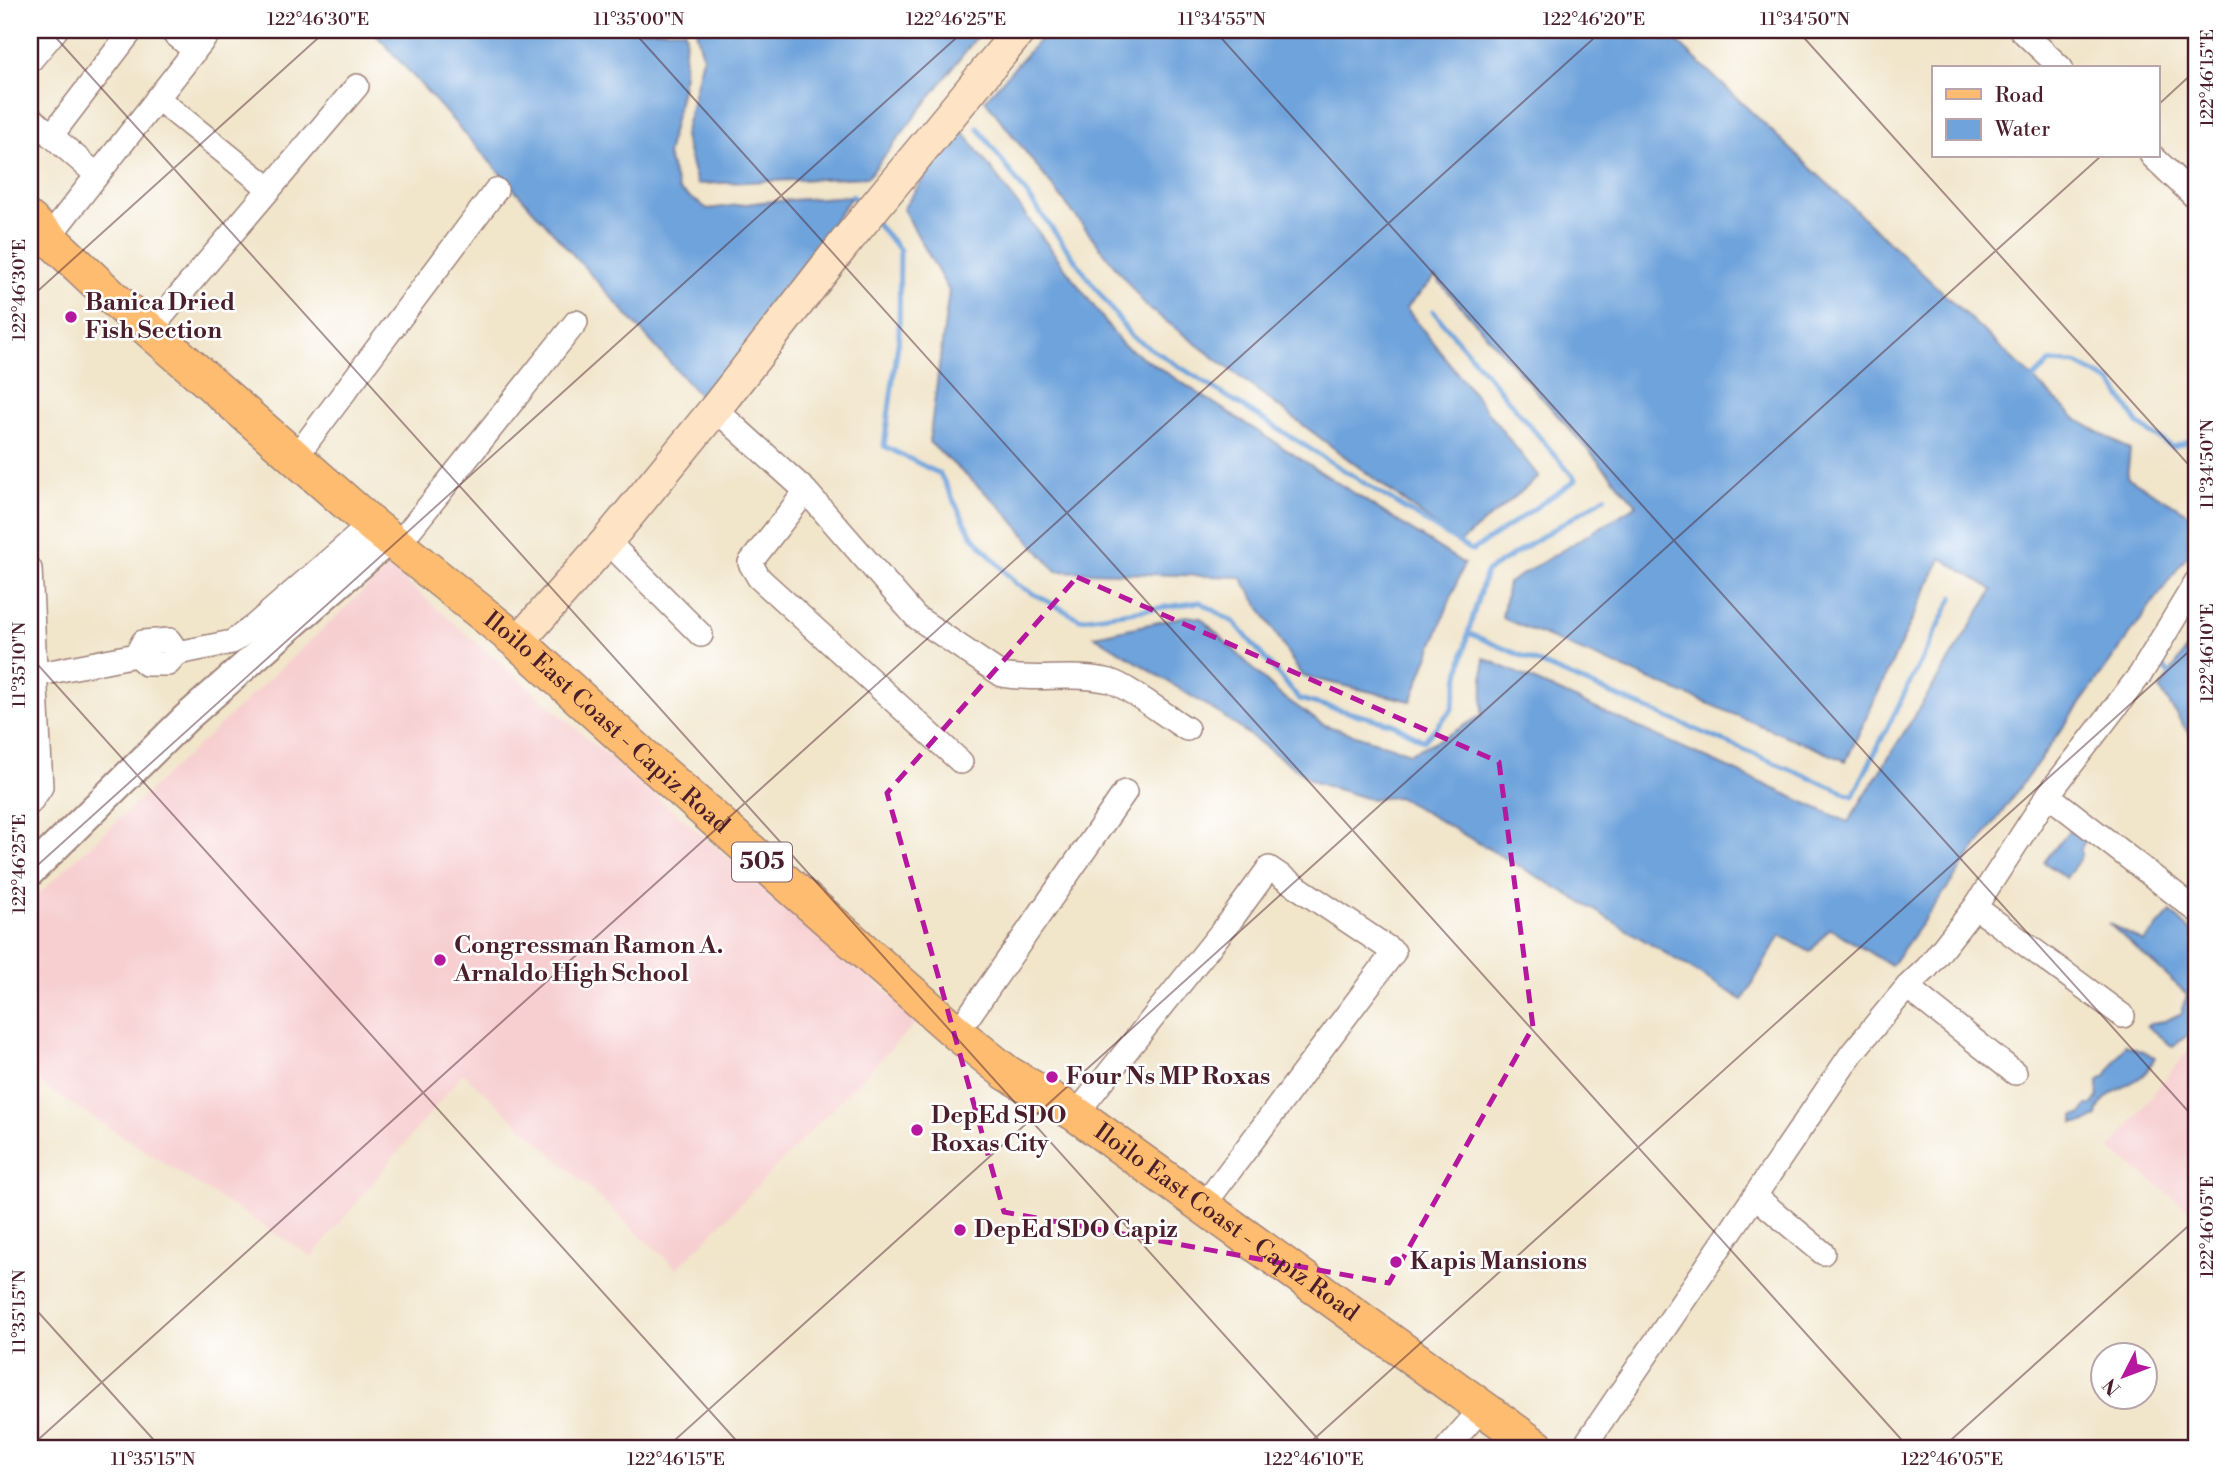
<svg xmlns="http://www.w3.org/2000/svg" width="2226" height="1478" viewBox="0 0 2226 1478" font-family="'Libre Bodoni',serif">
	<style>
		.built { fill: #f7cfd0 }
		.water { fill: #6ea3db; stroke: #5c6183; stroke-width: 2 }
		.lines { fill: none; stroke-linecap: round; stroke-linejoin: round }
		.stream { stroke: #6ea3db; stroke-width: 5 }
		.minor-casing { stroke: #9e827a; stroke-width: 26 }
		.tertiary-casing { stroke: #9e827a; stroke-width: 32 }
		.secondary-casing { stroke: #9e827a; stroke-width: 35 }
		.primary-casing { stroke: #9e827a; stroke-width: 38 }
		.minor { stroke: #fff; stroke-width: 23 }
		.tertiary { stroke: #fff; stroke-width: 28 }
		.secondary { stroke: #fee4c5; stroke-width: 32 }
		.primary { stroke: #fdbc6f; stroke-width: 35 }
		.marked { fill: none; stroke: #b5179e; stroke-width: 5; stroke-dasharray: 14 9; stroke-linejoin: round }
		.ticks { fill: none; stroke: #4a1f2b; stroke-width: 2; stroke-opacity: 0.45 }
		.poi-dot { fill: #b5179e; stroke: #fff; stroke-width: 2.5 }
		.labels { text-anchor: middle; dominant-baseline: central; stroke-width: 5; stroke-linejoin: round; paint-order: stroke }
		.shield { fill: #fff; stroke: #80626b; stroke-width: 2 }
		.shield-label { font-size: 23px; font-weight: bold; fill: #4a1f2b }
		.poi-label { font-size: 24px; font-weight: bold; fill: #4a1f2b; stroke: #fff; text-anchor: start }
		.street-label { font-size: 24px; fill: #4a1f2b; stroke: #fff }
		.neatline { fill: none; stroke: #4a1f2b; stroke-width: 2.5 }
		.ticks-label { font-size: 18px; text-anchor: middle; fill: #4a1f2b }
	</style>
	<rect width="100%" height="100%" fill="#fff"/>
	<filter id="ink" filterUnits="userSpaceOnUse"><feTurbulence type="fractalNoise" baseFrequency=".0143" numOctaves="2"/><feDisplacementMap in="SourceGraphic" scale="14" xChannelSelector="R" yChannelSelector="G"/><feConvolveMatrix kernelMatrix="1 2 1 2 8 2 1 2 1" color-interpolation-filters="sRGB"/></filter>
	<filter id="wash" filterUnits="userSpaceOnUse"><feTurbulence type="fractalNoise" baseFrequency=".00686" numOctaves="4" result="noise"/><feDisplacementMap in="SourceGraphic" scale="28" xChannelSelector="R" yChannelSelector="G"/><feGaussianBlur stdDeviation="1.57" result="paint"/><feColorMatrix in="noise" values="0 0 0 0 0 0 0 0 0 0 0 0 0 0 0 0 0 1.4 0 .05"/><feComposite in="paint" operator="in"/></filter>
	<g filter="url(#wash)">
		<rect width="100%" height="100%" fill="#f1e5ca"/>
		<path class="built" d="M 389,567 L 579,731 L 920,1019 L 677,1269 L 463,1073 L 312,1257 L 45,1087 L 30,1066 L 30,902 Z
			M 2196,1040 L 2196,1215 L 2110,1149 Z"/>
		<path class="water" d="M 372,30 L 684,30 L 686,34 L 683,84 L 667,155 L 679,190 L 708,209 L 762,202 L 852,196 L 705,402 Z
			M 696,30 L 982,30 L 868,177 L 697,184 L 684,136 L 703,57 Z
			M 1048,30 L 1665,30 L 2076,419 L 2130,450 L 2127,477 L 2196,518 L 2196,543 L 1891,966 L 1830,928 L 1810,952 L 1780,935 L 1743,1000 L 1566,893 L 1398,797 L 1369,799 L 1314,782 L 1223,716 L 1095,636 L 1186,616 L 1201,618 L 1278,693 L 1322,724 L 1410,753 L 1443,738 L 1482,715 L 1484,658 L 1848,822 L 1993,590 L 1941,558 L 1846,761 L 1502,618 L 1508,583 L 1637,505 L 1435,277 L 1406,308 L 1539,477 L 1459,543 L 1146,306 L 985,100 Z
			M 959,126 L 1122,344 L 1464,564 L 1411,701 L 1302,676 L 1241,577 L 1056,571 L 1001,507 L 929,442 L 949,291 L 903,209 Z
			M 2186,650 L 2196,664 L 2196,745 L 2160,689 Z
			M 2074,824 L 2089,834 L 2081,848 L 2081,857 L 2066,878 L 2044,862 Z
			M 2171,912 L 2196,936 L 2196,1028 L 2173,1047 L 2147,1026 L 2152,1023 L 2165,1021 L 2182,1013 L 2187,994 L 2108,923 L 2144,942 Z
			M 2125,1045 L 2155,1057 C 2151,1063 2148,1072 2142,1076 C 2127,1088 2099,1093 2097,1116 L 2084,1123 L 2074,1123 L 2074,1116 L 2081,1115 L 2087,1105 L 2093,1105 L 2098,1097 L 2098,1081 L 2106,1076 Z"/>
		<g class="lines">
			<path class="stream" d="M 978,128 L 1131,336 L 1472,551 L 1576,480 L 1433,311
				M 852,196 L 861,207
				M 875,222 L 900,250 L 899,336 L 884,446 L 940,474 L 971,534 L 1016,584 L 1080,619 L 1200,602 L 1235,623 L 1299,699 L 1393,724 L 1424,741 L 1452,709 L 1468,633 L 1853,796 L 1953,597
				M 2033,379 L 2050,362 L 2075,363 L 2112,383 L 2139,425 L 2172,447 L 2196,439
				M 1468,633 L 1486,572 L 1605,497
				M 2154,660 L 2170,674"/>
		</g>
	</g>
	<g filter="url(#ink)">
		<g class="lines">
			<g class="minor-casing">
				<path id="minor" d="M 170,30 L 195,51
					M 2021,30 L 2061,68
					M 30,61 L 56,30
					M 157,98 L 270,189
					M 30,117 L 97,175
					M 51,136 L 132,30
					M 2152,156 L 2196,198
					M 48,238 L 211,30
					M 150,330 L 357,86
					M 715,409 L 806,491 L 916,617 L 1002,675 C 1037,682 1074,672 1110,681 C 1126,685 1170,719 1187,729
					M 295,458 L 496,190
					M 806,491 L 750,563 L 759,578 L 961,762
					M 607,541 L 701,635
					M 397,546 L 576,322
					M 30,569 L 41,787 L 30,803
					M 178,653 L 169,640 L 143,642 L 136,655 L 146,664 L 168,664 L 178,653 L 232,642 L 254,626 L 371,524
					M 30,676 L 136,655
					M 2048,795 L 2196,910
					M 1975,907 L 2123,1016
					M 1907,987 L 2015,1073
					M 957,1033 L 1125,792
					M 1076,1114 L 1231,920 L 1269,868 L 1394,952 L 1204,1205
					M 1756,1197 L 1823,1253
					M 1447,1448 L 1483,1407
					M 1583,1448 L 1852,1053 L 1907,987 L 1927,968 L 1975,907 L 2048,795 L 2140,675 L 2196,582"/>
			</g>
			<g class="tertiary-casing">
				<path id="tertiary" d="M 30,872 L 186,718 L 389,539"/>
			</g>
			<g class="secondary-casing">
				<path id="secondary" d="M 518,642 L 607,541 L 715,409 L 844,244 L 1020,30"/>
			</g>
			<g class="primary-casing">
				<g id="primary">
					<path id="s1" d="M 30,220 L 114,299 L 371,524 L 518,642 L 662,773 L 957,1033 L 1007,1073 L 1076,1114 L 1538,1448"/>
				</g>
			</g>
			<use href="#minor" class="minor"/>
			<use href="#tertiary" class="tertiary"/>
			<use href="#secondary" class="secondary"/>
			<use href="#primary" class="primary"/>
		</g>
	</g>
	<path class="marked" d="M 1077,577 L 1499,762 L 1533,1027 L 1389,1283 L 1004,1212 L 887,793 Z"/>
	<path class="ticks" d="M 49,30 L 1326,1448M 632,30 L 1909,1448M 1214,30 L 2196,1120M 1797,30 L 2196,473M 2158,105 L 2196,70M 30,298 L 327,30M 30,656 L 743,1448M 30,872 L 965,30M 30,1303 L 161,1448M 30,1447 L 1603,30M 666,1448 L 2101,156M 1304,1448 L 2196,645M 1942,1448 L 2196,1219"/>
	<g class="poi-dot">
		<circle cx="71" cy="317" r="7"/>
		<circle cx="440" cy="960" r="7"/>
		<circle cx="1052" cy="1077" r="7"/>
		<circle cx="917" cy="1130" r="7"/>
		<circle cx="960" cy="1230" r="7"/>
		<circle cx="1396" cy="1262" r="7"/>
	</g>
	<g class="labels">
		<rect class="shield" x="732" y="842.5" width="60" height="39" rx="5"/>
		<g class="shield-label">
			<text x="762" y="862">505</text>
		</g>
		<g class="poi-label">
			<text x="85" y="303">Banica Dried<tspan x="85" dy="28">Fish Section</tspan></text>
			<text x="454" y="946">Congressman Ramon A.<tspan x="454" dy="28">Arnaldo High School</tspan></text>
			<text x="1066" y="1077">Four Ns MP Roxas</text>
			<text x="931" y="1116">DepEd SDO<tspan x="931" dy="28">Roxas City</tspan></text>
			<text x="974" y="1230">DepEd SDO Capiz</text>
			<text x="1410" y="1262">Kapis Mansions</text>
		</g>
		<g class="street-label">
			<text stroke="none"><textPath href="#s1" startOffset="765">Iloilo East Coast - Capiz Road</textPath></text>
			<text stroke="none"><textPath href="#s1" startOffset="1563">Iloilo East Coast - Capiz Road</textPath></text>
		</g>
	</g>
	<rect width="2226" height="1478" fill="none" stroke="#fff" stroke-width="77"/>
	<rect x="1932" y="66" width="228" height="91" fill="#ffffff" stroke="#b7a5aa" stroke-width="2"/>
	<rect x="1946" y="89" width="35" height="10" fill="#fdbc6f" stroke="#b7a5aa" stroke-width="2"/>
	<text x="1995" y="102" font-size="21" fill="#4a1f2b">Road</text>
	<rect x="1946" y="119" width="35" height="21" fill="#6ea3db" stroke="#b7a5aa" stroke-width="2"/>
	<text x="1995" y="136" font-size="21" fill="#4a1f2b">Water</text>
	<g transform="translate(2124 1376) rotate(228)"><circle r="33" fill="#ffffff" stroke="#b7a5aa" stroke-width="2"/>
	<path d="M0-5L12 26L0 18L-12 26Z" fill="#b5179e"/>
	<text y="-10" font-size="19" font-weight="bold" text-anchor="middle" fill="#4a1f2b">N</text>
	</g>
	<rect x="38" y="38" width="2150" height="1402" class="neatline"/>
	<g class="ticks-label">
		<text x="318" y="25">122°46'30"E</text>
		<text x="639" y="25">11°35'00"N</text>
		<text x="956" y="25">122°46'25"E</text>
		<text x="1222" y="25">11°34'55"N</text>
		<text x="1594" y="25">122°46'20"E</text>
		<text x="1805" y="25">11°34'50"N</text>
		<text transform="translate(2207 78) rotate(-90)" y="6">122°46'15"E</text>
		<text transform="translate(19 290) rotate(-90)" y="6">122°46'30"E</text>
		<text transform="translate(2207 464) rotate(-90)" y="6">11°34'50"N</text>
		<text transform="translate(2207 653) rotate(-90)" y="6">122°46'10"E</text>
		<text transform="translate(19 665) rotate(-90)" y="6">11°35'10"N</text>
		<text transform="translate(19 864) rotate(-90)" y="6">122°46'25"E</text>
		<text transform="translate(2207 1227) rotate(-90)" y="6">122°46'05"E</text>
		<text transform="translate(19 1312) rotate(-90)" y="6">11°35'15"N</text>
		<text x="153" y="1465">11°35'15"N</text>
		<text x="676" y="1465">122°46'15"E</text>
		<text x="1314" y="1465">122°46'10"E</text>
		<text x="1952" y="1465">122°46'05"E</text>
	</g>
</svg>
